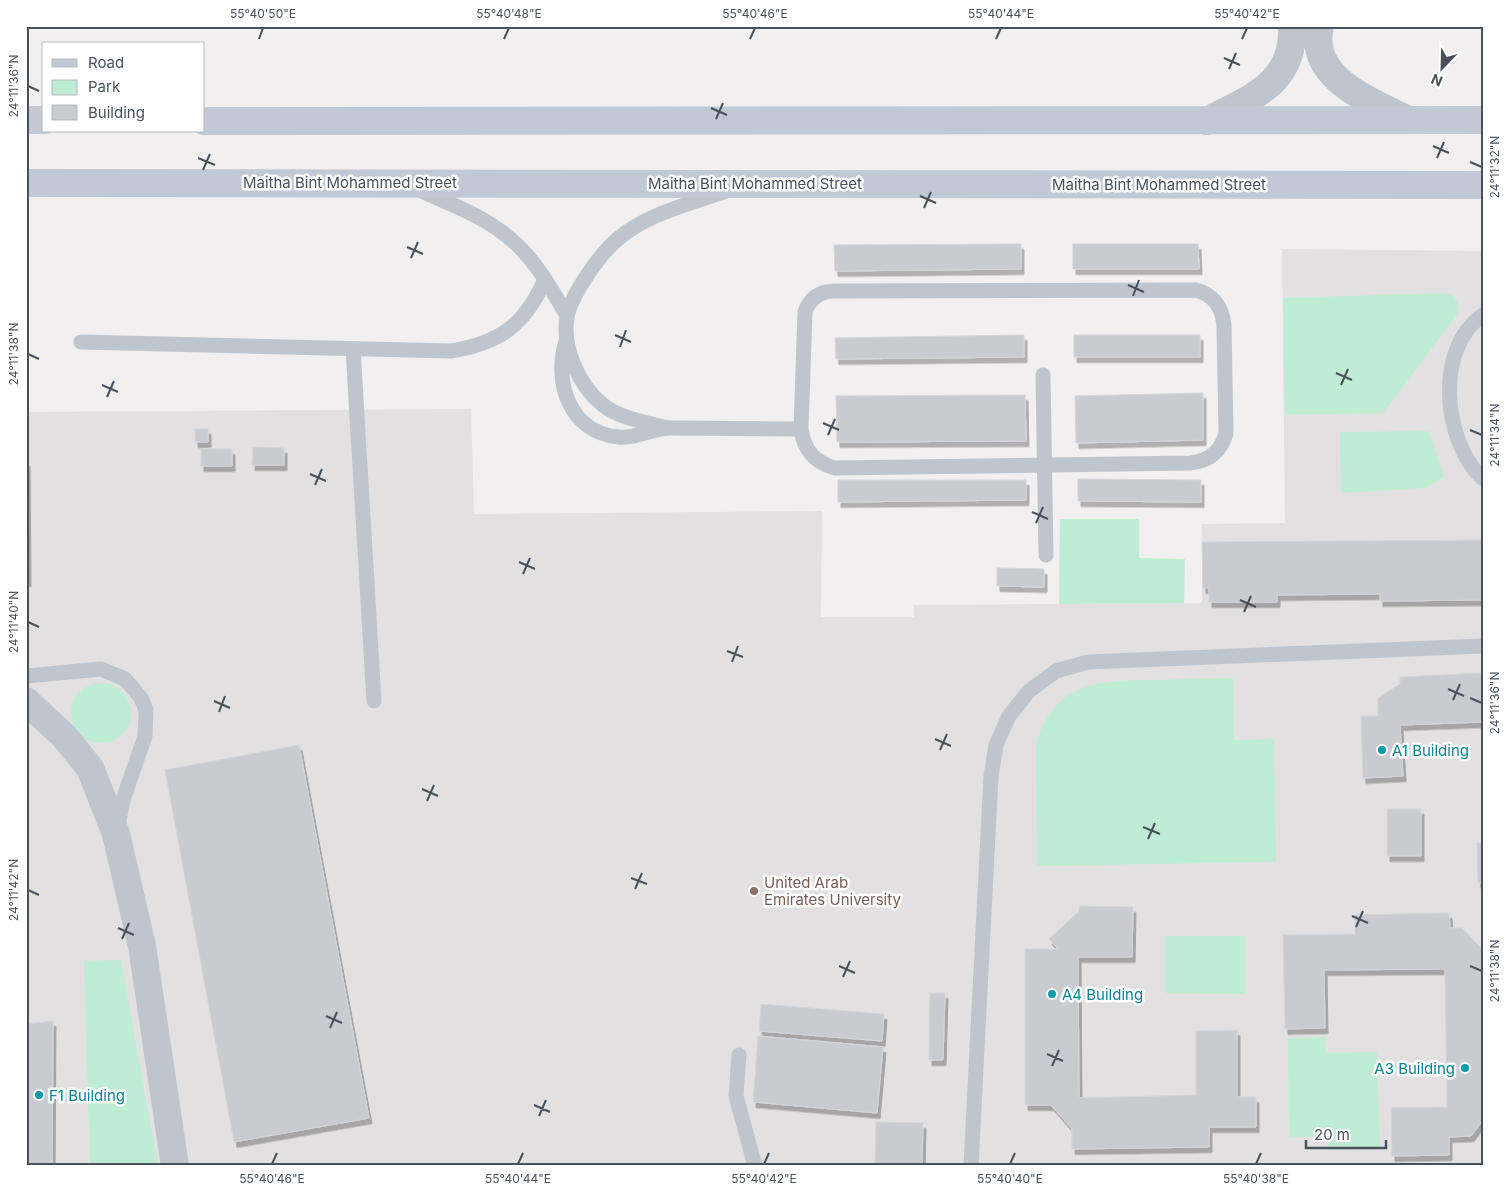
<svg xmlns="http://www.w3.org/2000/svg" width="1509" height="1192" viewBox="0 0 1509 1192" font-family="Inter,sans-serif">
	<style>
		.education { fill: #e2e0e1 }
		.green { fill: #bfedd4 }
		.building { fill: #c9cbd1; stroke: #d3d5da; filter: url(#shadow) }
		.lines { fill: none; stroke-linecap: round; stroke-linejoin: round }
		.service { stroke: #bec5cd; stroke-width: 15 }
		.minor { stroke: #bec5cd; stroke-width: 28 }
		.secondary { stroke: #c0c9d5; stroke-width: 28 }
		.ticks { fill: none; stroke: #48515c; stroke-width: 2 }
		.culture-dot { fill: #0f9aa8; stroke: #fff; stroke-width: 2 }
		.education-dot { fill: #8d6e63; stroke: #fff; stroke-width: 2 }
		.labels { text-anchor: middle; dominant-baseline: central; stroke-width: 5; stroke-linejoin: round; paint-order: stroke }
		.street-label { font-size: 15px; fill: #48515c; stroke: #fff }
		.culture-label { font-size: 15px; fill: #0d838f; stroke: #fff; text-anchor: start }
		.education-label { font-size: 15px; fill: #785e54; stroke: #fff; text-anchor: start }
		.neatline { fill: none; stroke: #48515c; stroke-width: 2 }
		.ticks-label { font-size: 12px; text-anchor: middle; fill: #48515c }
	</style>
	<defs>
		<filter id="shadow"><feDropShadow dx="3" dy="5.5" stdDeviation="0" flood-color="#0004"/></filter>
	</defs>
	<rect width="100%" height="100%" fill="#f1efef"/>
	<path class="education" d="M 1282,249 L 1483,251 L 1483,1166 L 26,1166 L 26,412 L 471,409 L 474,514 L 822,511 L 821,617 L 914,617 L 914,605 L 1202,603 L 1202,524 L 1285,523 Z"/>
	<path class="green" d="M 1445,293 C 1456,295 1460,302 1458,313 L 1383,413 L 1285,415 L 1283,298 Z
		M 1429,431 L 1444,477 L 1426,488 L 1341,493 L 1340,432 Z
		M 1060,519 L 1139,519 L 1139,558 L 1185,559 L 1184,603 L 1059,604 Z
		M 1233,678 L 1234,740 L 1274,739 L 1276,862 L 1037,866 L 1036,744 C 1055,682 1095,681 1151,680 C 1178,679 1206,679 1233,678 Z
		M71 713a30 30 0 1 1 60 0a30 30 0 1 1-60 0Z
		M 1165,936 L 1245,936 L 1245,994 L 1165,993 Z
		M 121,960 L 158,1166 L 90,1166 L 84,961 Z
		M 1325,1037 L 1326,1053 L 1377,1052 L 1380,1149 L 1329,1150 L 1328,1136 L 1289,1137 L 1288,1038 Z"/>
	<path class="building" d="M 1021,244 L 1021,269 L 835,271 L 834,245 Z
		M 1073,244 L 1198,244 L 1199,269 L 1073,269 Z
		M 1024,335 L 1024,357 L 836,359 L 835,338 Z
		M 1074,335 L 1200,335 L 1200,357 L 1074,357 Z
		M 1203,393 L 1203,440 L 1076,443 L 1075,396 Z
		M 1025,395 L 1026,441 L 837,442 L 836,396 Z
		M 195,429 L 208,429 L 208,442 L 195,442 Z
		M 253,447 L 284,448 L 284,465 L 252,465 Z
		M 201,449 L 232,449 L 232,466 L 201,466 Z
		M 26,461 L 27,461 L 28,581 L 26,581 Z
		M 1078,479 L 1201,480 L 1201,502 L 1078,501 Z
		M 838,480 L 1026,480 L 1026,500 L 838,502 Z
		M 1483,540 L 1483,600 L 1380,601 L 1380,594 L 1277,595 L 1277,602 L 1209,602 L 1209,588 L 1203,588 L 1202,542 Z
		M 997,568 L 1044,569 L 1044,587 L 997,586 Z
		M 1483,673 L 1483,722 L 1400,725 L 1403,776 L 1363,778 L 1361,716 L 1378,716 L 1378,698 L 1400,684 L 1400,677 Z
		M 299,745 L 369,1118 L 234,1142 L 165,770 Z
		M 1387,809 L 1421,809 L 1421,856 L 1387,856 Z
		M 1477,843 L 1483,843 L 1483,883 L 1478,883 Z
		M 1080,906 L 1133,907 L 1132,957 L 1078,957 L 1079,1098 L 1196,1095 L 1196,1031 L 1237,1030 L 1237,1097 L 1256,1097 L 1256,1127 L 1209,1127 L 1209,1147 L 1072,1149 L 1072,1129 L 1051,1105 L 1025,1105 L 1025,949 L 1058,949 L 1049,939 L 1079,911 Z
		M 1449,913 L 1450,928 L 1462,928 L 1483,950 L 1483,1120 L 1471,1136 L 1449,1137 L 1449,1155 L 1392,1156 L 1391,1108 L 1447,1107 L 1445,969 L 1324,970 L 1325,1028 L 1285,1029 L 1283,935 L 1355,934 L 1355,915 Z
		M 930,993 L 945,993 L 943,1060 L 929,1060 Z
		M 761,1004 L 884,1014 L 882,1041 L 759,1031 Z
		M 53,1021 L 52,1166 L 26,1166 L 26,1024 Z
		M 758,1036 L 883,1047 L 877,1113 L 753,1102 Z
		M 876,1122 L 923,1123 L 922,1166 L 875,1166 Z"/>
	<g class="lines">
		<path class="service" d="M 417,189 C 445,202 474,212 499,230 C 530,251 549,284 567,316
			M 1196,290 C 1214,295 1222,307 1224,325 L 1226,433 C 1221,452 1209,461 1190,463 L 835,468 C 814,462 804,450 801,429 L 805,312 C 810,298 820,291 835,291 Z
			M 1483,315 C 1434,348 1443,442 1483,479
			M 566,341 C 553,383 570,432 618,437 C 636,439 653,428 671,428 C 714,428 758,429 801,429
			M 81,342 L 451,351 C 500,343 525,325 545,279
			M 353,349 L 374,701
			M 1043,375 L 1046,555
			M 668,428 C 646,422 621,419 603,405 C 579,386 562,348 567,317 C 571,295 601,252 619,238 C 649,213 690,204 726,191
			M 26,676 L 101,669 L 125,679 L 141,698 L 146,710 L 145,736 L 123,800 L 117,830
			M 739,1055 L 736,1096 L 755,1166
			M 971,1166 L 991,776 L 996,745 L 1009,716 L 1029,691 L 1056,671 L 1088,662 L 1483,646"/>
		<path class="minor" d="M 1320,26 C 1307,79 1372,101 1408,120
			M 1207,121 C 1250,98 1295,84 1292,26
			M 26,701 L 64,736 L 90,768 L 116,834 L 142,946 L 175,1166"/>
		<path class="secondary" d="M 26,120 L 44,120
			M 204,121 L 1483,120
			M 26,183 L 1483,185"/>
	</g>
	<path class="ticks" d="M 259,39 L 263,28M 504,39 L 509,28M 750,39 L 755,28M 996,39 L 1001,28M 1242,39 L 1247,28M 1224,58 L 1240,65M 1229,69 L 1236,53M 28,86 L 39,91M 711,108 L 727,115M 716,119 L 723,103M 1433,146 L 1449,153M 198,158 L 215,165M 1437,158 L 1444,142M 1470,162 L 1482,167M 203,170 L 210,154M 920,196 L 936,203M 924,208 L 931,192M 407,247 L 423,254M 411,258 L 418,242M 1128,285 L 1144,292M 1133,296 L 1139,280M 615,335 L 631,342M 620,347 L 626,330M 28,354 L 39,359M 1336,373 L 1352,380M 102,385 L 118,392M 1341,385 L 1348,369M 107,397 L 114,381M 823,423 L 839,430M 1470,430 L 1482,435M 828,435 L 835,419M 310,474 L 326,481M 315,485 L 322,469M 1032,512 L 1048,519M 1036,523 L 1043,507M 519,562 L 535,569M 523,574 L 530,558M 1240,600 L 1256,607M 1244,612 L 1251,596M 28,622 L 39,627M 727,651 L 743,657M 732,662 L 738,646M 1448,689 L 1464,696M 1470,698 L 1482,703M 1453,700 L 1460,684M 214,701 L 230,708M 219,712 L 225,696M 935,739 L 951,746M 940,750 L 947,734M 422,789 L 438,796M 427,801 L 434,785M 1143,827 L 1160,834M 1148,839 L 1155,823M 631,878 L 647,884M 635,889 L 642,873M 28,890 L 39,895M 1352,916 L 1368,923M 1356,927 L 1363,911M 118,928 L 134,935M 122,939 L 129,923M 839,966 L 855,973M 1470,966 L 1482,971M 843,977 L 850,961M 326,1016 L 342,1023M 330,1028 L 337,1012M 1047,1054 L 1063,1061M 1052,1066 L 1059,1050M 534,1105 L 550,1112M 539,1116 L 546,1100M 272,1164 L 277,1153M 518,1164 L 523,1153M 764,1164 L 769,1153M 1010,1164 L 1015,1153M 1256,1164 L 1261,1153"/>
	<g class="culture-dot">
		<circle cx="1382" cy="750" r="5"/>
		<circle cx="1052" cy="994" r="5"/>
		<circle cx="1465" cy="1068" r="5"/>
		<circle cx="39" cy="1095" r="5"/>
	</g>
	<circle class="education-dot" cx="754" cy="891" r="5"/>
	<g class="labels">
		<g class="street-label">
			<text x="350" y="182">Maitha Bint Mohammed Street</text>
			<text x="755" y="183">Maitha Bint Mohammed Street</text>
			<text x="1159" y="184">Maitha Bint Mohammed Street</text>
		</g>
		<g class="culture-label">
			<text x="1392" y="750">A1 Building</text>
			<text x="1062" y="994">A4 Building</text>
			<text x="1455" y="1068" text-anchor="end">A3 Building</text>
			<text x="49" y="1095">F1 Building</text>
		</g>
		<g class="education-label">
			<text x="764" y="882">United Arab<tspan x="764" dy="17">Emirates University</tspan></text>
		</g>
	</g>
	<rect width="1509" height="1192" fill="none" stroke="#ffffff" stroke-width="55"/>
	<rect x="42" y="42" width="162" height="90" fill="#ffffff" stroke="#b6b9be"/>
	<rect x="52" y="59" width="25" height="8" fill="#c0c9d5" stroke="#b6b9be"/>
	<text x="88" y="68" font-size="15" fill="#48515c">Road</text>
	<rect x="52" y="80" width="25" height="15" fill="#bfedd4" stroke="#b6b9be"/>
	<text x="88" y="92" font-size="15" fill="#48515c">Park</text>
	<rect x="52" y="105" width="25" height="15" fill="#c9cbd1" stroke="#b6b9be"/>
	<text x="88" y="118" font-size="15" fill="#48515c">Building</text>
	<g transform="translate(1442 68) rotate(203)" stroke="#ffffff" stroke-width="4" paint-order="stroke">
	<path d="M0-4L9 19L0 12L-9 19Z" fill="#48515c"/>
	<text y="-8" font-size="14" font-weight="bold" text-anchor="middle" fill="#48515c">N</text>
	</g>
	<path d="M1306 1140v8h80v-8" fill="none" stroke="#48515c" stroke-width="2.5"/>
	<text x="1314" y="1140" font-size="15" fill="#48515c" stroke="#ffffff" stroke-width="4" paint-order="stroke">20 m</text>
	<rect x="28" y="28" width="1454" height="1136" class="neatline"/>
	<g class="ticks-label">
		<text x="263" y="18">55°40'50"E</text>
		<text x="509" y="18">55°40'48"E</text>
		<text x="755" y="18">55°40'46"E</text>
		<text x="1001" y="18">55°40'44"E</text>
		<text x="1247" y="18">55°40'42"E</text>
		<text transform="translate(14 86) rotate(-90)" y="4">24°11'36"N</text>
		<text transform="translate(1495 167) rotate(-90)" y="4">24°11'32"N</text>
		<text transform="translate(14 354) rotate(-90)" y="4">24°11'38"N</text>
		<text transform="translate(1495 435) rotate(-90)" y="4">24°11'34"N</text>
		<text transform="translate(14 622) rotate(-90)" y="4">24°11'40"N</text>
		<text transform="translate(1495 703) rotate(-90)" y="4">24°11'36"N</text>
		<text transform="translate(14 890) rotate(-90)" y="4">24°11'42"N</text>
		<text transform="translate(1495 971) rotate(-90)" y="4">24°11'38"N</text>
		<text x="272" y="1183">55°40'46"E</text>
		<text x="518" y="1183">55°40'44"E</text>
		<text x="764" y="1183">55°40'42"E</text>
		<text x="1010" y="1183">55°40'40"E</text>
		<text x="1256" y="1183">55°40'38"E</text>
	</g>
</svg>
